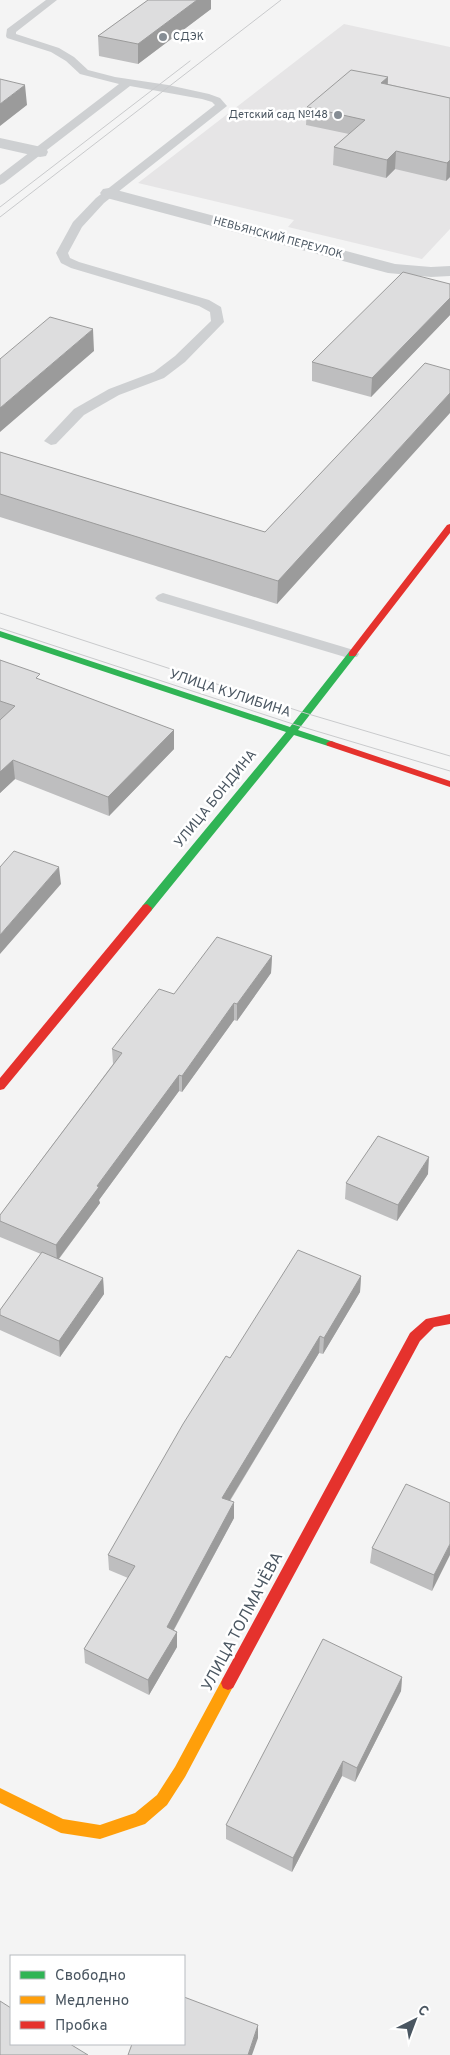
<svg xmlns="http://www.w3.org/2000/svg" width="450" height="2055" viewBox="0 0 450 2055" font-family="Overpass,sans-serif">
	<style>
		.education { fill: #e6e5e6 }
		.lines { fill: none; stroke-linecap: round; stroke-linejoin: round }
		.lane { fill: #ced0d2; fill-rule: evenodd }
		.street { fill: #ced0d2; fill-rule: evenodd }
		.fast { fill: #30b455; fill-rule: evenodd }
		.slow { fill: #ff9f0a; fill-rule: evenodd }
		.jam { fill: #e5322d; fill-rule: evenodd }
		.tram { stroke: #c9cacc; stroke-width: 1 }
		.wall { fill: #bebebf }
		.shaded-wall { fill: #9b9b9b }
		.building { fill: #ddddde; stroke: #9b9b9b }
		.poi-dot { fill: #868d94; stroke: #fff; stroke-width: 2 }
		.labels { text-anchor: middle; dominant-baseline: central; stroke-width: 5; stroke-linejoin: round; paint-order: stroke }
		.far-poi-label { font-size: 11px; fill: #4a5661; stroke: #fff; text-anchor: start }
		.far-street-label { font-size: 11px; fill: #4a5661; stroke: #fff }
		.street-label { font-size: 14px; fill: #4a5661; stroke: #fff }
		.near-street-label { font-size: 16px; fill: #4a5661; stroke: #fff }
	</style>
	<rect width="100%" height="100%" fill="#f4f4f4"/>
	<path class="education" d="M 344,24 L 450,47 L 450,229 L 422,259 L 288,227 L 294,220 L 138,183 Z"/>
	<g class="lines">
		<path class="lane" d="M 46,0 L 57,0 L 16,32 L 16,34 L 59,48 L 74,57 L 88,70 L 115,77 L 168,85 L 209,94 L 220,98 L 227,106 L 104,203 L 82,227 L 68,253 L 70,258 L 79,262 L 209,300 L 221,307 L 224,322 L 185,362 L 164,378 L 119,395 L 84,415 L 56,444 L 51,445 L 44,441 L 74,409 L 109,389 L 154,372 L 175,356 L 211,321 L 210,312 L 199,306 L 71,268 L 61,263 L 56,253 L 73,222 L 96,198 L 215,105 L 212,102 L 202,99 L 130,86 L 4,183 L 0,185 L 0,175 L 119,84 L 80,74 L 66,61 L 51,52 L 7,38 L 6,36 L 7,29 Z
			M 163,593 L 357,651 L 359,654 L 357,657 L 345,657 L 158,601 L 155,598 L 158,595 Z"/>
		<path class="street" d="M 0,138 L 46,148 L 48,152 L 46,156 L 40,157 L 0,148 Z
			M 109,188 L 395,264 L 431,267 L 450,266 L 450,276 L 431,277 L 388,273 L 103,197 L 100,193 L 103,189 Z"/>
		<path class="fast" d="M 0,631 L 290,727 L 349,652 L 355,652 L 357,654 L 298,730 L 334,742 L 336,744 L 334,746 L 328,746 L 294,735 L 151,911 L 147,912 L 142,908 L 143,905 L 286,732 L 0,637 Z"/>
		<path class="slow" d="M 228,1676 L 233,1678 L 235,1683 L 185,1777 L 167,1805 L 145,1824 L 100,1839 L 61,1833 L 0,1803 L 0,1788 L 63,1819 L 100,1825 L 135,1813 L 157,1795 L 175,1767 L 223,1678 Z"/>
		<path class="jam" d="M 450,524 L 450,533 L 355,656 L 349,656 L 349,652 L 447,525 Z
			M 331,741 L 450,781 L 450,787 L 328,746 L 326,744 L 328,742 Z
			M 147,904 L 152,908 L 151,911 L 4,1089 L 0,1090 L 0,1078 L 143,905 Z
			M 450,1314 L 450,1324 L 434,1327 L 420,1341 L 233,1688 L 228,1690 L 223,1688 L 221,1683 L 223,1678 L 410,1333 L 426,1319 Z"/>
		<path class="tram" d="M 0,207 L 190,61
			M 0,217 L 281,0
			M 0,613 L 305,713 L 450,756
			M 0,628 L 296,725 L 450,771"/>
	</g>
	<path class="wall" d="M 148,0 L 211,0 L 211,9 L 138,64 L 99,56 L 98,36 Z
		M 388,77 L 388,84 L 450,98 L 450,177 L 446,181 L 395,169 L 386,178 L 333,165 L 334,147 L 349,134 L 306,125 L 307,107 Z
		M 450,284 L 450,315 L 371,397 L 312,381 L 312,362 Z
		M 425,363 L 277,604 L 0,517 L 0,452 L 265,532 Z
		M 0,660 L 40,680 L 174,749 L 109,816 L 15,779 L 0,793 L 0,720 L 1,720 L 0,719 Z
		M 272,956 L 271,973 L 237,1021 L 234,1020 L 182,1092 L 179,1091 L 99,1200 L 100,1203 L 59,1259 L 103,1278 L 104,1294 L 60,1357 L 0,1330 L 0,1310 L 41,1254 L 0,1237 L 0,1215 L 113,1064 L 112,1049 L 174,994 Z
		M 428,1174 L 397,1221 L 345,1199 L 346,1183 Z
		M 361,1276 L 360,1292 L 323,1354 L 319,1353 L 230,1501 L 234,1518 L 174,1630 L 177,1632 L 177,1647 L 149,1695 L 85,1663 L 84,1649 L 128,1578 L 109,1570 L 108,1555 L 230,1358 Z
		M 450,1503 L 432,1591 L 370,1563 L 372,1548 Z
		M 402,1677 L 401,1691 L 355,1782 L 342,1776 L 292,1872 L 226,1839 L 226,1825 Z"/>
	<path class="shaded-wall" d="M 197,0 L 211,0 L 211,9 L 138,64 L 138,44 Z
		M 388,77 L 387,95 L 381,83 Z
		M 25,85 L 27,105 L 0,126 L 0,104 Z
		M 396,151 L 395,169 L 386,178 L 387,160 Z
		M 450,160 L 450,177 L 446,181 L 447,163 Z
		M 450,298 L 450,315 L 371,397 L 372,378 Z
		M 93,329 L 94,351 L 0,432 L 0,408 Z
		M 450,393 L 450,413 L 277,604 L 278,581 Z
		M 174,730 L 174,749 L 109,816 L 108,797 Z
		M 13,760 L 15,779 L 0,793 L 0,772 Z
		M 59,867 L 61,884 L 0,954 L 0,935 Z
		M 272,956 L 271,973 L 237,1021 L 237,1004 Z
		M 234,1003 L 234,1020 L 182,1092 L 182,1076 Z
		M 179,1075 L 179,1091 L 99,1200 L 100,1203 L 57,1261 L 56,1245 L 97,1186 Z
		M 429,1157 L 428,1174 L 397,1221 L 398,1205 Z
		M 361,1276 L 360,1292 L 323,1354 L 324,1338 Z
		M 103,1278 L 104,1294 L 60,1357 L 59,1341 Z
		M 320,1336 L 319,1353 L 222,1513 L 222,1498 Z
		M 234,1502 L 234,1518 L 167,1642 L 167,1627 Z
		M 450,1544 L 450,1555 L 432,1591 L 434,1575 Z
		M 177,1632 L 177,1647 L 149,1695 L 148,1680 Z
		M 402,1677 L 401,1691 L 355,1782 L 357,1768 Z
		M 343,1761 L 342,1776 L 292,1872 L 293,1858 Z
		M 258,2025 L 258,2038 L 252,2055 L 248,2055 Z"/>
	<path class="building" d="M 148,0 L 197,0 L 138,44 L 98,36 Z
		M 351,70 L 388,77 L 381,83 L 450,98 L 450,160 L 447,163 L 396,151 L 387,160 L 334,147 L 365,120 L 307,107 Z
		M 0,79 L 25,85 L 0,104 Z
		M 403,272 L 450,284 L 450,298 L 372,378 L 312,362 Z
		M 50,317 L 93,329 L 0,408 L 0,359 Z
		M 425,363 L 450,370 L 450,393 L 278,581 L 0,494 L 0,452 L 265,532 Z
		M 0,660 L 40,674 L 36,678 L 174,730 L 108,797 L 13,760 L 0,772 L 0,720 L 15,706 L 0,701 Z
		M 14,851 L 59,867 L 0,935 L 0,867 Z
		M 217,937 L 272,956 L 237,1004 L 234,1003 L 182,1076 L 179,1075 L 97,1186 L 99,1187 L 56,1245 L 0,1221 L 0,1215 L 122,1053 L 112,1049 L 159,989 L 174,994 Z
		M 378,1136 L 429,1157 L 398,1205 L 346,1183 Z
		M 298,1250 L 361,1276 L 324,1338 L 320,1336 L 222,1498 L 234,1502 L 167,1627 L 177,1632 L 148,1680 L 84,1649 L 135,1566 L 108,1555 L 183,1424 L 226,1356 L 230,1358 Z
		M 42,1252 L 103,1278 L 59,1341 L 0,1315 L 0,1310 Z
		M 406,1484 L 450,1503 L 450,1544 L 434,1575 L 372,1548 Z
		M 323,1639 L 402,1677 L 357,1768 L 343,1761 L 293,1858 L 226,1825 Z
		M 184,1997 L 258,2025 L 248,2055 L 128,2055 L 132,2044 L 184,2044 Z
		M 0,2001 L 11,2008 L 11,2044 L 70,2044 L 88,2055 L 0,2055 Z"/>
	<g class="poi-dot">
		<circle cx="163" cy="37" r="5"/>
		<circle cx="338" cy="115" r="5"/>
	</g>
	<g class="labels">
		<g class="far-poi-label">
			<text x="173" y="37">СДЭК</text>
			<text x="328" y="115" text-anchor="end">Детский сад №148</text>
		</g>
		<g class="far-street-label">
			<text transform="translate(278 238) rotate(15)">НЕВЬЯНСКИЙ ПЕРЕУЛОК</text>
		</g>
		<g class="street-label">
			<text transform="translate(230 694) rotate(18)">УЛИЦА КУЛИБИНА</text>
			<text transform="translate(216 799) rotate(-51)">УЛИЦА БОНДИНА</text>
		</g>
		<g class="near-street-label">
			<text transform="translate(243 1622) rotate(-62)">УЛИЦА ТОЛМАЧЁВА</text>
		</g>
	</g>
	<rect x="10" y="1955" width="175" height="90" fill="#ffffff" stroke="#b7bbc0"/>
	<rect x="20" y="1971" width="25" height="8" fill="#30b455" stroke="#b7bbc0"/>
	<text x="55" y="1980" font-size="15" fill="#4a5661">Свободно</text>
	<rect x="20" y="1996" width="25" height="8" fill="#ff9f0a" stroke="#b7bbc0"/>
	<text x="55" y="2005" font-size="15" fill="#4a5661">Медленно</text>
	<rect x="20" y="2021" width="25" height="8" fill="#e5322d" stroke="#b7bbc0"/>
	<text x="55" y="2030" font-size="15" fill="#4a5661">Пробка</text>
	<g transform="translate(415 2020) rotate(42)" stroke="#ffffff" stroke-width="4" paint-order="stroke">
	<path d="M0-4L9 19L0 12L-9 19Z" fill="#4a5661"/>
	<text y="-8" font-size="14" font-weight="bold" text-anchor="middle" fill="#4a5661">С</text>
	</g>
</svg>
